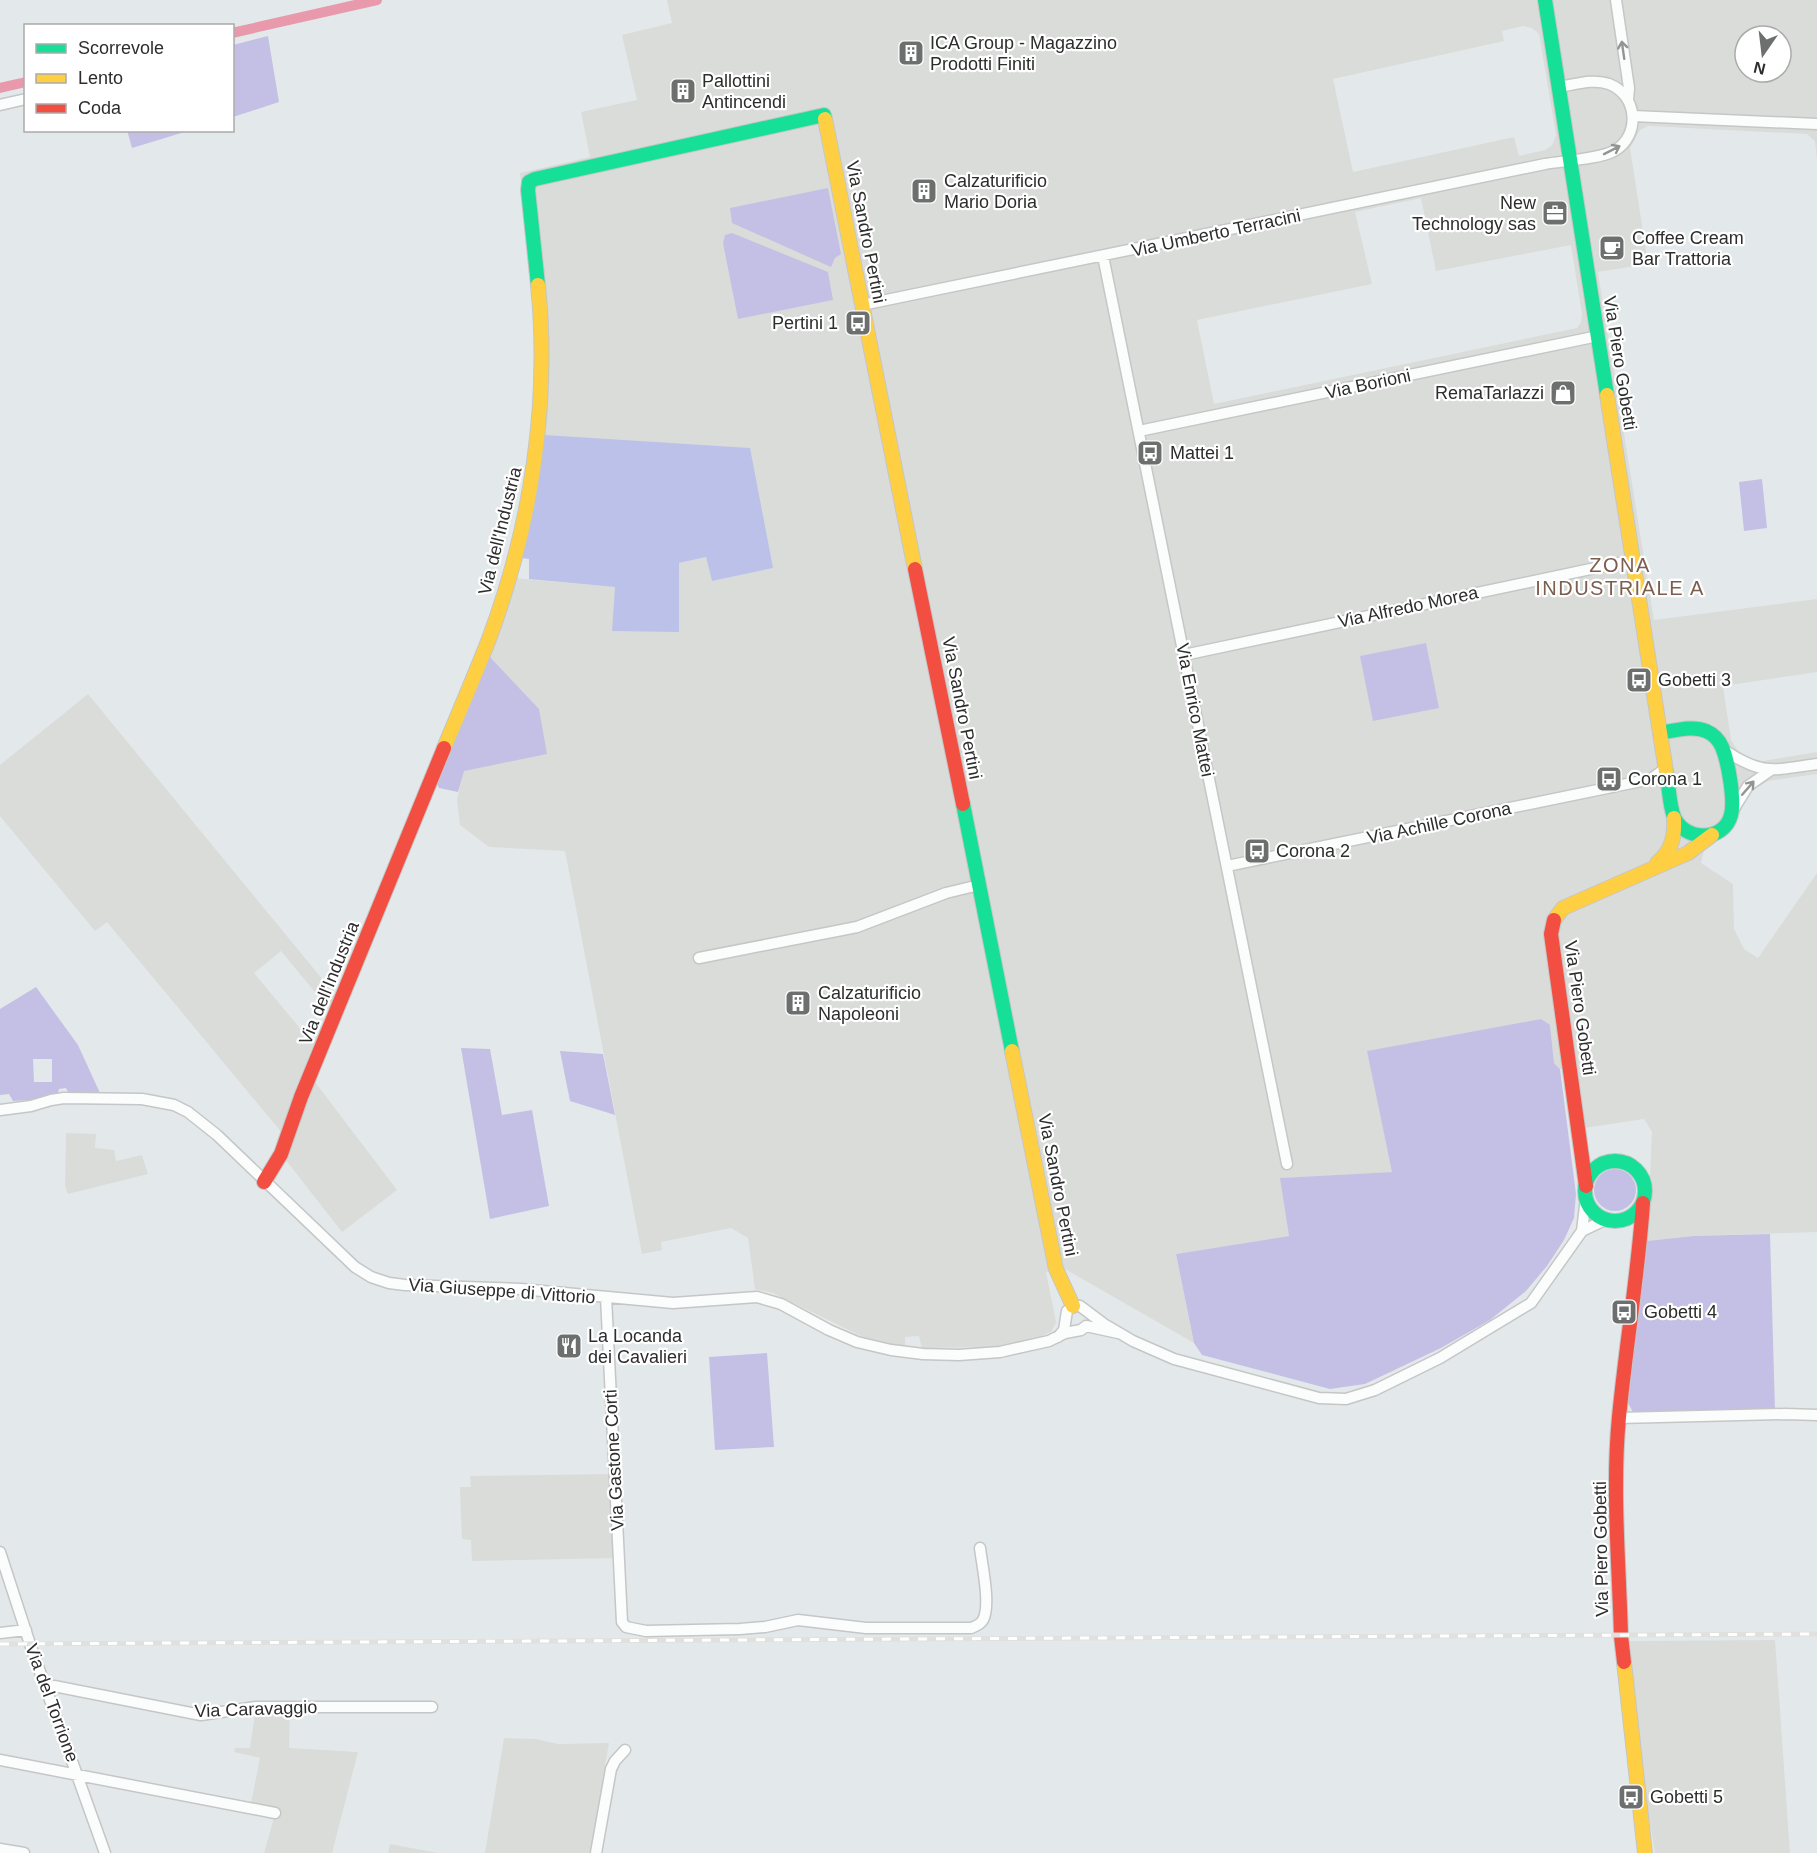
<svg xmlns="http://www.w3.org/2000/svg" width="1817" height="1853" viewBox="0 0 1817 1853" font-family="Helvetica,sans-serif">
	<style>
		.industrial { fill: #dadcd9; fill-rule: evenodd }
		.green { fill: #c4c0e5; fill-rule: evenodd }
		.pitch { fill: #bcc1e9 }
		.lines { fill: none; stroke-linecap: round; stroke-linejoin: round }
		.canal { stroke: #e89aac; stroke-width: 10 }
		.street-casing { stroke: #c5c6c6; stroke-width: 13 }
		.fast-casing { stroke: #c5c6c6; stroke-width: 16 }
		.slow-casing { stroke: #c5c6c6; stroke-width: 16 }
		.jam-casing { stroke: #c5c6c6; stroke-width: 16 }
		.street { stroke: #fbfcfc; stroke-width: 10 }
		.fast { stroke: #16e098; stroke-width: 14 }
		.slow { stroke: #ffcf43; stroke-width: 14 }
		.jam { stroke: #f24e42; stroke-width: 14 }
		.rail-casing { stroke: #e0e0df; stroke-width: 5 }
		.rail { stroke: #fff; stroke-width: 3; stroke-dasharray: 9; stroke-linecap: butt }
		.oneway { stroke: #949494 }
		.labels { text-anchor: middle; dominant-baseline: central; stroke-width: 4.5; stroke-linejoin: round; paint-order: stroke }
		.poi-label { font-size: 18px; fill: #2d2d2d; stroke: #fff; text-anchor: start }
		.street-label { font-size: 18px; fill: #2d2d2d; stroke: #fff }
		.neighbourhood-label { font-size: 20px; letter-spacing: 1.5px; fill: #7c5e4e; stroke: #fff }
	</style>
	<rect width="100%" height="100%" fill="#e3e9ea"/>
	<path class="industrial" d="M 667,0 L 1817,0 L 1817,159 L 1815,141 L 1807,134 L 1648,126 L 1640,130 L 1630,148 L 1648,264 L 1598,272 L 1654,620 L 1817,599 L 1817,672 L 1723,686 L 1731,740 L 1738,751 L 1748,758 L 1763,761 L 1817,752 L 1817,774 L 1768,781 L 1749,792 L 1734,827 L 1704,850 L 1701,863 L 1733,884 L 1734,929 L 1744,949 L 1758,958 L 1817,873 L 1817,1232 L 1693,1236 L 1647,1241 L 1652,1132 L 1644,1119 L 1584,1128 L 1575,1066 L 1560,1069 L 1554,1063 L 1550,1025 L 1393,1172 L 1281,1178 L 1289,1236 L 1176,1254 L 1194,1343 L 1065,1269 L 1046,1272 L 1056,1322 L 1052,1331 L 1037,1339 L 997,1347 L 922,1348 L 919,1336 L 905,1337 L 905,1347 L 863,1337 L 773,1293 L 755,1289 L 748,1238 L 731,1228 L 661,1242 L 662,1250 L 642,1254 L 565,851 L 489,847 L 460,825 L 457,800 L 488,655 L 514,578 L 615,587 L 679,632 L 679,563 L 706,557 L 712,581 L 773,568 L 532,434 L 535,313 L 520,173 L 590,157 L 581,112 L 637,100 L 622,35 L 672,23 ZM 1523,26 L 1532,28 L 1539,34 L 1556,135 L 1552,145 L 1545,150 L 1519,156 L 1514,137 L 1353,172 L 1333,79 L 1504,41 L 1502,31 ZM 1745,36 L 1781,36 L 1781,72 L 1745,72 ZM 1421,198 L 1436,271 L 1571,245 L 1582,314 L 1581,322 L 1577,328 L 1214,404 L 1197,320 L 1372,284 L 1355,212 Z
		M 88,694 L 337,997 L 315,1082 L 397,1190 L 342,1232 L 285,1159 L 282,1133 L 107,922 L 95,931 L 0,816 L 0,765 ZM 281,951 L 329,1009 L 313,1044 L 254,973 Z
		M 66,1133 L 96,1134 L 95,1148 L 114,1150 L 116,1161 L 142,1155 L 148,1174 L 68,1194 L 65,1186 Z
		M 611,1474 L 615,1558 L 472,1561 L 471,1540 L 462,1539 L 460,1487 L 471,1487 L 470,1476 Z
		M 1775,1640 L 1790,1853 L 1655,1853 L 1647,1806 L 1629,1641 Z
		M 256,1707 L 290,1707 L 289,1748 L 358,1752 L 332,1853 L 264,1853 L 275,1814 L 250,1808 L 260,1758 L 234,1752 L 235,1748 L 250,1748 Z
		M 504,1738 L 535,1739 L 558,1744 L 609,1743 L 605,1765 L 611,1769 L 596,1853 L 485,1853 Z
		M 390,1844 L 438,1853 L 388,1853 Z"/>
	<path class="green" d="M 268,36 L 279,102 L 233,117 L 233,45 Z
		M 127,130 L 188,130 L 188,131 L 132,148 Z
		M 828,188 L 841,254 L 835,258 L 831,267 L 732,223 L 730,208 Z
		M 732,233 L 828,272 L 833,300 L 738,319 L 723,243 L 725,235 Z
		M 1762,479 L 1767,528 L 1744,531 L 1739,482 Z
		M 1426,643 L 1439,708 L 1373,721 L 1360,656 Z
		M 488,655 L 539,709 L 547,754 L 464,771 L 458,792 L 439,788 L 437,784 Z
		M 36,987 L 78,1045 L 100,1093 L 68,1092 L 66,1088 L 59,1089 L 58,1093 L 30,1100 L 13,1101 L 9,1094 L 0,1095 L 0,1009 ZM 33,1059 L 52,1059 L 52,1082 L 34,1082 Z
		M 1541,1019 L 1550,1025 L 1554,1063 L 1560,1069 L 1576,1194 L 1574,1218 L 1564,1240 L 1547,1266 L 1526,1291 L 1490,1320 L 1441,1348 L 1365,1384 L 1330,1389 L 1202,1355 L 1194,1343 L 1176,1254 L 1289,1236 L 1280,1178 L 1392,1172 L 1367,1051 Z
		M 461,1048 L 490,1049 L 502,1115 L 532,1110 L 549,1206 L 490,1219 Z
		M 560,1051 L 603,1054 L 615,1115 L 570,1101 Z
		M1594 1190a21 21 0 1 1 42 0a21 21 0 1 1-42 0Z
		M 1770,1234 L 1775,1410 L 1634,1414 L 1628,1403 L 1647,1241 L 1693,1236 Z
		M 767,1353 L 774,1447 L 715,1450 L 709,1357 Z"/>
	<path class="pitch" d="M 544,435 L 750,448 L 773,568 L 712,581 L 706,557 L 679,563 L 679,632 L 612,631 L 615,587 L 529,579 L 529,559 L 521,558 Z"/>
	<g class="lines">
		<path class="canal" d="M 232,33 L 377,0
			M 0,88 L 26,82"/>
		<g class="street-casing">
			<path id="street" d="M 1616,0 L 1629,88 L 1628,100
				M 0,105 L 26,99
				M 1633,116 L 1817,124
				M 1103,256 L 1287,1164
				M 862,305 L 1545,164 C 1563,161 1599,159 1614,151 C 1641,136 1638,95 1609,84 C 1593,78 1574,85 1558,87
				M 1139,431 L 1598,336
				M 1184,655 L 1633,560
				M 1724,750 C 1763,776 1773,770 1817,764
				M 1733,810 L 1748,786 L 1771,770
				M 1227,866 L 1651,779 L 1666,768
				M 699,958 L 857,927 L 946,893 L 979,885
				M 0,1110 L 31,1106 L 51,1100 L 64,1098 L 142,1099 L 174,1105 L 188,1112 L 217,1135 L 355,1267 L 371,1277 L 389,1283 L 405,1285 L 521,1289 L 673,1303 L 757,1297 L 781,1304 L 829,1330 L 857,1342 L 891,1350 L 923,1354 L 959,1355 L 1000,1352 L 1049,1341 L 1065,1333 L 1081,1330 L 1086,1326 L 1118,1333
				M 1582,1231 L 1607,1219
				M 606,1297 L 622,1622 L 626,1627 L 646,1631 L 740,1629 L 765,1627 L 798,1620 L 866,1628 L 971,1628 C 976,1626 980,1625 983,1620 C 991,1605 982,1565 980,1548
				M 1058,1337 L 1064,1330 L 1067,1311 L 1073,1306 L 1080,1306 L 1104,1324 L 1133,1341 L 1174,1359 L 1319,1398 L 1346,1399 L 1375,1390 L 1440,1358 L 1531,1303 L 1582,1231 L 1586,1197
				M 1619,1418 L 1785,1414 L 1817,1415
				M 0,1552 L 30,1644 L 105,1853
				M 0,1633 L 26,1630
				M 46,1689 L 54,1686 L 201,1715 L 256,1707 L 432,1707
				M 0,1760 L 275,1813
				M 0,1849 L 24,1853
				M 596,1853 L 611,1769 L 615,1761 L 625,1750"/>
		</g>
		<g class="fast-casing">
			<path id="fast" d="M 1545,0 L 1607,395
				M 538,285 L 528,190 L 529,182 L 535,179 L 824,115 L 825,119
				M 1660,733 C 1674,731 1692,725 1706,731 C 1713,734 1719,740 1722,747 C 1728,761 1735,800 1731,815 C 1724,842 1685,842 1674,817 C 1669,804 1669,785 1666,771
				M 963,804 L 1012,1051
				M1585 1191a30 30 0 1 1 60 0a30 30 0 1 1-60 0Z"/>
		</g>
		<g class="slow-casing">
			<path id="slow" d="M 825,119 L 915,569
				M 1607,395 L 1666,771
				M 444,748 C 459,712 475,675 489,639 C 531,526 550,404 538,285
				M 1657,863 C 1672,850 1675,837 1674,818
				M 1554,920 L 1563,908 L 1688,853 L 1712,835
				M 1012,1051 L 1056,1269 L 1073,1306
				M 1624,1662 L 1645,1853"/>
		</g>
		<g class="jam-casing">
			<path id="jam" d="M 915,569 L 963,804
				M 1554,920 L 1551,934 L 1586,1186
				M 264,1182 L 281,1154 L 301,1097 L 444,748
				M 1624,1662 L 1621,1636 C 1619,1563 1612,1489 1619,1417 C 1626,1345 1638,1275 1643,1203"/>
		</g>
		<use href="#street" class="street"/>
		<use href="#fast" class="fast"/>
		<use href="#slow" class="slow"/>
		<use href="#jam" class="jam"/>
		<g class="rail-casing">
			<path id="rail" d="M 0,1644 L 1817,1634"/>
		</g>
		<use href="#rail" class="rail"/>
	</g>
	<defs><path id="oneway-shaft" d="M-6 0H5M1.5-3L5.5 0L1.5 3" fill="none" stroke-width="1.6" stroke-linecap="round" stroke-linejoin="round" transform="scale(1.5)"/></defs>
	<g class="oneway">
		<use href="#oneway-shaft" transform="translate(1623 50) rotate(-98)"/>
		<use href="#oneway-shaft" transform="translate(1612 150) rotate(-27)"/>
		<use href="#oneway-shaft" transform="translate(1748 788) rotate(-49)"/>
	</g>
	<defs>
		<g id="building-square" transform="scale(1.35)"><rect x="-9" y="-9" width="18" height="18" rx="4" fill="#6d6f6f" stroke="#fff"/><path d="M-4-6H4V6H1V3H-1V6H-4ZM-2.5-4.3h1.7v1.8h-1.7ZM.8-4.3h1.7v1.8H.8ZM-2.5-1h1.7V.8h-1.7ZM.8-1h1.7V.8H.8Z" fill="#fff"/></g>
		<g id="office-square" transform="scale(1.35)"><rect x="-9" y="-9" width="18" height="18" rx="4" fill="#6d6f6f" stroke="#fff"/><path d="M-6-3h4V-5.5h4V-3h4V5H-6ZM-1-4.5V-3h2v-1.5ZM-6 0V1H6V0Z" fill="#fff"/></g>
		<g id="cafe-square" transform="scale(1.35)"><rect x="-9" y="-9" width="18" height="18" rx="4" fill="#6d6f6f" stroke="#fff"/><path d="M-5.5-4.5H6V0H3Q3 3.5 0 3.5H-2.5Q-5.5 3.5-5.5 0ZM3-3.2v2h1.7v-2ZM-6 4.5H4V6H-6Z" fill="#fff"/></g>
		<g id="bus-square" transform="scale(1.35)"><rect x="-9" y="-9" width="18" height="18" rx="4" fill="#6d6f6f" stroke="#fff"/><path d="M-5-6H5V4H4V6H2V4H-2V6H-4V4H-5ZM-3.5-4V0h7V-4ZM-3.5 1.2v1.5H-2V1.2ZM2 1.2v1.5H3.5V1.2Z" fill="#fff"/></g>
		<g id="shop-square" transform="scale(1.35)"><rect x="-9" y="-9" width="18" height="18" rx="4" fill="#6d6f6f" stroke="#fff"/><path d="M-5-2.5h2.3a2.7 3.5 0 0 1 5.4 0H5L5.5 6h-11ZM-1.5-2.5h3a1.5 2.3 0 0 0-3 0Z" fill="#fff"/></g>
		<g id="restaurant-square" transform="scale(1.35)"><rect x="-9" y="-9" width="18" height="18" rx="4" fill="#6d6f6f" stroke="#fff"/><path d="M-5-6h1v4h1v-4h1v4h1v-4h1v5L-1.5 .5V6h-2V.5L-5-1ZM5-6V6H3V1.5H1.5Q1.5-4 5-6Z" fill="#fff"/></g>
	</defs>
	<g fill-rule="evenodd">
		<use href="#building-square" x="911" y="53"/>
		<use href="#building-square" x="683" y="91"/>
		<use href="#building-square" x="924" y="191"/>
		<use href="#office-square" x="1555" y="213"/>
		<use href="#cafe-square" x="1612" y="248"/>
		<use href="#bus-square" x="858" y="323"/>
		<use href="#shop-square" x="1563" y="393"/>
		<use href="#bus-square" x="1150" y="453"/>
		<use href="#bus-square" x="1639" y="680"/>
		<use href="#bus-square" x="1609" y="779"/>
		<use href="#bus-square" x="1257" y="851"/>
		<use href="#building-square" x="798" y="1003"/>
		<use href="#bus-square" x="1624" y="1312"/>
		<use href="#restaurant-square" x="569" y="1346"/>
		<use href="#bus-square" x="1631" y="1797"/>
	</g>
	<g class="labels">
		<g class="poi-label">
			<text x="930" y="43">ICA Group - Magazzino<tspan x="930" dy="21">Prodotti Finiti</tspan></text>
			<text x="702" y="81">Pallottini<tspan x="702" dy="21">Antincendi</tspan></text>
			<text x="944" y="181">Calzaturificio<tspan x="944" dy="21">Mario Doria</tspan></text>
			<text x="1536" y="203" text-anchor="end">New<tspan x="1536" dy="21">Technology sas</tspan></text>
			<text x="1632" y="238">Coffee Cream<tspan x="1632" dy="21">Bar Trattoria</tspan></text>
			<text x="838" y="323" text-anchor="end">Pertini 1</text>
			<text x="1544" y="393" text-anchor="end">RemaTarlazzi</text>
			<text x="1170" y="453">Mattei 1</text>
			<text x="1658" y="680">Gobetti 3</text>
			<text x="1628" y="779">Corona 1</text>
			<text x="1276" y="851">Corona 2</text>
			<text x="818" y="993">Calzaturificio<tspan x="818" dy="21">Napoleoni</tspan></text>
			<text x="1644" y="1312">Gobetti 4</text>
			<text x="588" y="1336">La Locanda<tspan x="588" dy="21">dei Cavalieri</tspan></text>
			<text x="1650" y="1797">Gobetti 5</text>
		</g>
		<g class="street-label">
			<text transform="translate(866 232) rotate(79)">Via Sandro Pertini</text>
			<text transform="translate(1216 233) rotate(-12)">Via Umberto Terracini</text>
			<text transform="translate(1620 363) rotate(81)">Via Piero Gobetti</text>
			<text transform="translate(1368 384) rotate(-12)">Via Borioni</text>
			<text transform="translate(500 531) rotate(-76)">Via dell'Industria</text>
			<text transform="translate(1408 607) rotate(-12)">Via Alfredo Morea</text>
			<text transform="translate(962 708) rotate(79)">Via Sandro Pertini</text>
			<text transform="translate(1195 710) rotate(79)">Via Enrico Mattei</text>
			<text transform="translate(1439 823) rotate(-12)">Via Achille Corona</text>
			<text transform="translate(329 983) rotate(-68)">Via dell'Industria</text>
			<text transform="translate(1580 1008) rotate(82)">Via Piero Gobetti</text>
			<text transform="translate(1058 1185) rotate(79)">Via Sandro Pertini</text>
			<text transform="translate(502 1291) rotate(4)">Via Giuseppe di Vittorio</text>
			<text transform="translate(614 1460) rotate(-93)">Via Gastone Corti</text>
			<text transform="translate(1601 1549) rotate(-91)">Via Piero Gobetti</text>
			<text transform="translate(52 1703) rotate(70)">Via del Torrione</text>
			<text transform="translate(256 1709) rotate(-2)">Via Caravaggio</text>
		</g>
		<g class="neighbourhood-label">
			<text x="1620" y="565">ZONA<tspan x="1620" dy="23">INDUSTRIALE A</tspan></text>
		</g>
	</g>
	<rect x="24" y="24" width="210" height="108" fill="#ffffff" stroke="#ababab" stroke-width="1.5"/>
	<rect x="36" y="44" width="30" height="9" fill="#16e098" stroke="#ababab" stroke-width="1.5"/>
	<text x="78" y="54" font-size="18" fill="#2d2d2d">Scorrevole</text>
	<rect x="36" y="74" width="30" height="9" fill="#ffcf43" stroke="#ababab" stroke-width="1.5"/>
	<text x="78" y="84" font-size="18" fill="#2d2d2d">Lento</text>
	<rect x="36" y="104" width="30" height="9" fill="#f24e42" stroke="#ababab" stroke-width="1.5"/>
	<text x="78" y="114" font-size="18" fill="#2d2d2d">Coda</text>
	<g transform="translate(1763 54) rotate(194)"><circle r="28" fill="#ffffff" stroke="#ababab" stroke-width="1.5"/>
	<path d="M0-4.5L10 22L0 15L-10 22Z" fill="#6d6f6f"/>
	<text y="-9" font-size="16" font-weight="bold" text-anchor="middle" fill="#2d2d2d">N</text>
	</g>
</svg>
